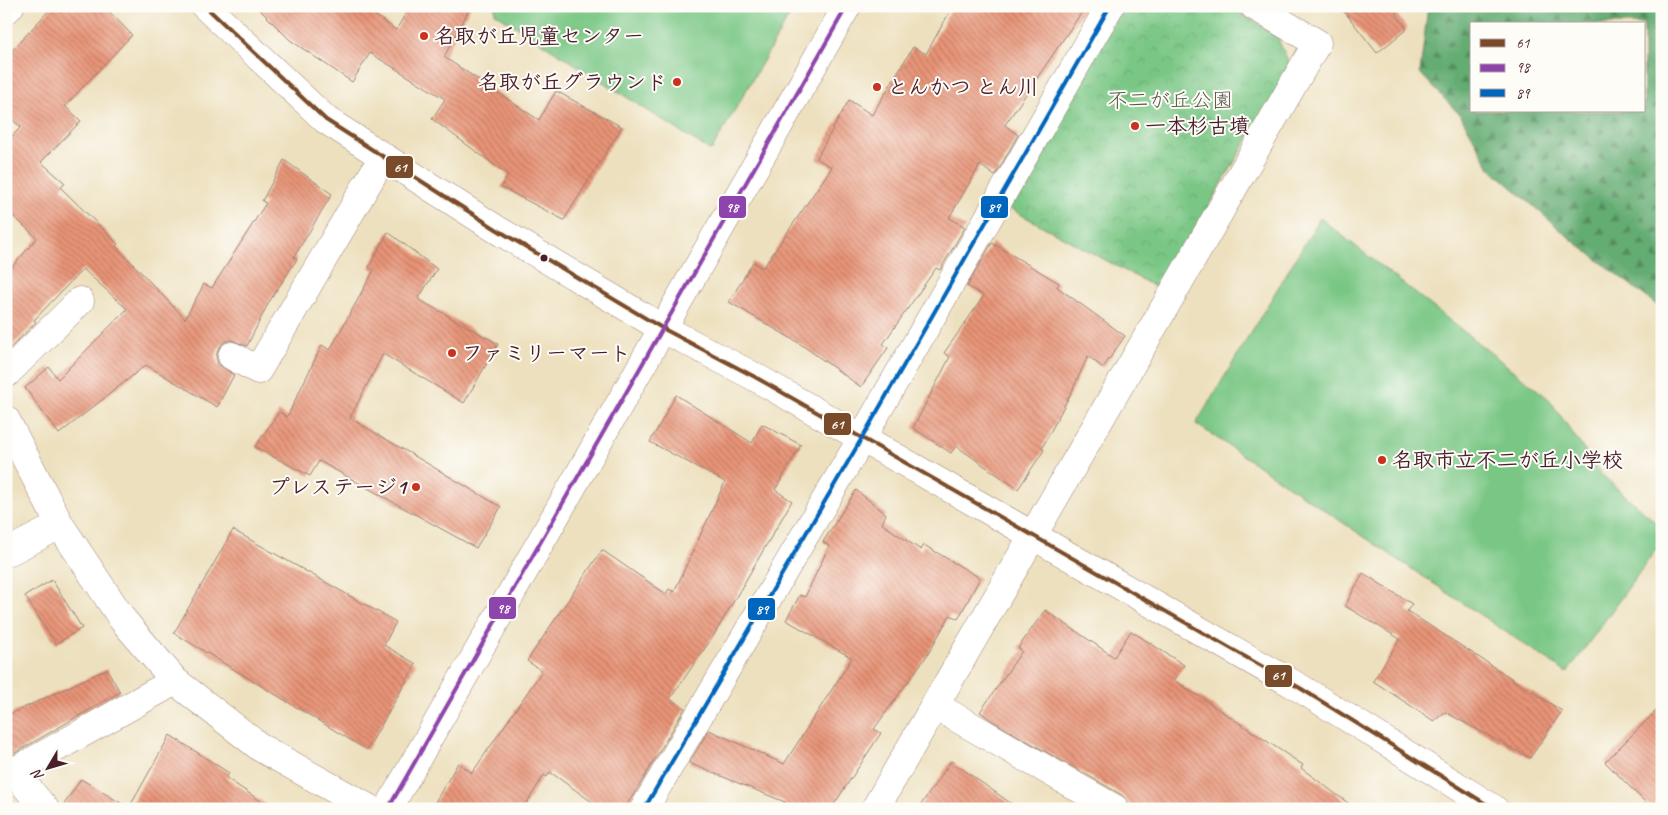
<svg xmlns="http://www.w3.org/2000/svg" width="1668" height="815" viewBox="0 0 1668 815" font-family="Caveat,'Klee One',sans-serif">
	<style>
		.forest { fill: url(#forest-firs); stroke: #56664e; fill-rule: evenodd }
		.park { fill: url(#park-crowns); stroke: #627358 }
		.garden { fill: #7ac785; stroke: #627358 }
		.building { fill: url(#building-back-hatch) }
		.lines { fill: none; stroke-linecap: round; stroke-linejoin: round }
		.minor-casing { stroke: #9c8074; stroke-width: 29 }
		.tertiary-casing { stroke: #9c8074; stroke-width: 29 }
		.minor { stroke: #fff; stroke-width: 28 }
		.tertiary { stroke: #fff; stroke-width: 28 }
		.bus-1-casing { stroke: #fdfcf7; stroke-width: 8 }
		.bus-2-casing { stroke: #fdfcf7; stroke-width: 8 }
		.bus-3-casing { stroke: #fdfcf7; stroke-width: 8 }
		.bus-1 { stroke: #7a4b2a; stroke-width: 4 }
		.bus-2 { stroke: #8e44ad; stroke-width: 4 }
		.bus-3 { stroke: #0065bd; stroke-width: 4 }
		.poi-dot { fill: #c8321e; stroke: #fdfcf7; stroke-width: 2 }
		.bus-dot { fill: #4a1f2b; stroke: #fdfcf7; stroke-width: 2 }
		.labels { text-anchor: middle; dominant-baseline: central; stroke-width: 4; stroke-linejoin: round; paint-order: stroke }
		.poi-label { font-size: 21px; font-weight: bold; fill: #4a1f2b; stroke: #fdfcf7; text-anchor: start }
		.park-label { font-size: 21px; fill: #5b5a4a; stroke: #fdfcf7 }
		.line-badge { stroke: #fdfcf7; stroke-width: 2 }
		.badge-label { font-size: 14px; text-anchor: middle; font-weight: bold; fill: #fff }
	</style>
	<defs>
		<pattern id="forest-firs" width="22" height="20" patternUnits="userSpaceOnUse" patternTransform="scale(1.25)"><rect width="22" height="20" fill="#63ac72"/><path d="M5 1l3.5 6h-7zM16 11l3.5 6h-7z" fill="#548b5e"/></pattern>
		<pattern id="park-crowns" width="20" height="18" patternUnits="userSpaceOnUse" patternTransform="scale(1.25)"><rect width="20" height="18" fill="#7ac785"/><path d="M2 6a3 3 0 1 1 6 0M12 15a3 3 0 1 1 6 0" fill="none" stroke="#6baa73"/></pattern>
		<pattern id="building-back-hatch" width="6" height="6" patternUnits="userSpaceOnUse" patternTransform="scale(1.25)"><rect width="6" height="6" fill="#e89477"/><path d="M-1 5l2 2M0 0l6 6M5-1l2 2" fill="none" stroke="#be7862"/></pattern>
	</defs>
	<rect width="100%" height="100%" fill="#fdfcf7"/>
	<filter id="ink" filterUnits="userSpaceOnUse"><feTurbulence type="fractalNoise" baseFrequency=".02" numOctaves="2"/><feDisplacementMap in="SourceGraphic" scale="10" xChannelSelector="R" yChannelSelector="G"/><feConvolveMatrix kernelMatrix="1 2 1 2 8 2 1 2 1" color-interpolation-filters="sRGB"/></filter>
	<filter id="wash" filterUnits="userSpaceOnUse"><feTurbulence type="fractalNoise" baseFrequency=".0096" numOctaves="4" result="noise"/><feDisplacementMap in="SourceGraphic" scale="20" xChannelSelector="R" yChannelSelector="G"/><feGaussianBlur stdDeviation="1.12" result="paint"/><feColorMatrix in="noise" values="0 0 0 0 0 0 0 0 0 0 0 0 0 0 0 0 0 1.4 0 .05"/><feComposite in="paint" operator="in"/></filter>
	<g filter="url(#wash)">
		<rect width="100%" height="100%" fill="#ede0be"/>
		<path class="forest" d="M 1428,6 L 1662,6 L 1662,309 L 1572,240 L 1490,168 L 1461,116 L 1420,73 ZM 1472,24 L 1644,24 L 1644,111 L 1472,111 Z"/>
		<path class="park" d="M 1123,6 L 1227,6 L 1275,33 L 1291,67 L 1159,289 L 1007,207 Z"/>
		<path class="garden" d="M 495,6 L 795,6 L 711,151 L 495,13 Z
			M 1320,218 L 1549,399 L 1600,473 L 1662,528 L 1662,541 L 1567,673 L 1196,424 Z"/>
		<g id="blocks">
			<path class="building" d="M 53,6 L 104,6 L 132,35 L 65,106 L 81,121 L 41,162 L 65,183 L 61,188 L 118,244 L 116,246 L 185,319 L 204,284 L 212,288 L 266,203 L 262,201 L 284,160 L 332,194 L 294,257 L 297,259 L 269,302 L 247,346 L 231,340 L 224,342 L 219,348 L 216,356 L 218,364 L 234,375 L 217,407 L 146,365 L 59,434 L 25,388 L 49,367 L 58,379 L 127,309 L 83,269 L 34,320 L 36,322 L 6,352 L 6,274 L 37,238 L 6,209 L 6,142 L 21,127 L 6,115 L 6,57 Z
				M 256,6 L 362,6 L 396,30 L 410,6 L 471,6 L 444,57 L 539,120 L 556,91 L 622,127 L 564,220 L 501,187 L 508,175 L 432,119 L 445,99 L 370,53 L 352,82 L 290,40 Z
				M 953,6 L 1086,6 L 1005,125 L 1018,135 L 995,176 L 980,165 L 949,218 L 965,227 L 940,270 L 936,268 L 883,344 L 888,348 L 861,387 L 799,343 L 729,302 L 753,262 L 763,268 L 832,167 L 816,159 L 849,100 L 872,115 L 913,47 L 926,54 Z
				M 1340,6 L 1391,6 L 1407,29 L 1377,53 Z
				M 388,232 L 437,269 L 418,299 L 498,344 L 464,403 L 383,354 L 350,418 L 501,507 L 476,548 L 319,461 L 310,476 L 255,447 L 279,412 L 287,417 L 322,345 L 330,350 L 374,270 L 369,267 Z
				M 992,243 L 1059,283 L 1057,287 L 1125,336 L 1103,368 L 1088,356 L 1073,389 L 1042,448 L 1044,450 L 1018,489 L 956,446 L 951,453 L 913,428 L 950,357 L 944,353 L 984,296 L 967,286 Z
				M 676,395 L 752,443 L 762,424 L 801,445 L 775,490 L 792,501 L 714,635 L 670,699 L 685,708 L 638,788 L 624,809 L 602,809 L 550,772 L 547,777 L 544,775 L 523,809 L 431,809 L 458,763 L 472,773 L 542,671 L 527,661 L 602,550 L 666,594 L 669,589 L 674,592 L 725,482 L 650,442 Z
				M 856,490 L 886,514 L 882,524 L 921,550 L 924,545 L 980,578 L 958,619 L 950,615 L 928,654 L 874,729 L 881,733 L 831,809 L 781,809 L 785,802 L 689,763 L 709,730 L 784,764 L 852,658 L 786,620 L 800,595 L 805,597 L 829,546 L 823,542 Z
				M 233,530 L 396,622 L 384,645 L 416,664 L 367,750 L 174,633 Z
				M 1363,573 L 1412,604 L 1407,611 L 1562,711 L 1530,758 L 1445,712 L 1434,721 L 1373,681 L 1400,639 L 1345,606 Z
				M 52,580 L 82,628 L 56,644 L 25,596 Z
				M 1045,610 L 1114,657 L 1131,631 L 1184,665 L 1174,680 L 1303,765 L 1301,768 L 1356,809 L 1137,809 L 1130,805 L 1122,795 L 994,722 L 980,712 L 1022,651 L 1018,648 Z
				M 107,669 L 120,692 L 6,758 L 6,716 Z
				M 1662,705 L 1662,809 L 1652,809 L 1605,762 Z
				M 170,735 L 229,773 L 226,778 L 273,809 L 61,809 L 81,779 L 129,808 Z
				M 951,761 L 1019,809 L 918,809 Z"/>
		</g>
	</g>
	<g filter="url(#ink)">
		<use href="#blocks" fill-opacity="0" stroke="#9c8074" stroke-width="1"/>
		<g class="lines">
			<g class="minor-casing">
				<path id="minor" d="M 6,10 L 10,6
					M 232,356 L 258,370 L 383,157
					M 6,374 L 80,301
					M 6,420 L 60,525 L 123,620 L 175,681 L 261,748 L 370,809
					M 6,553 L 60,525
					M 936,706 L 1115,809
					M 14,772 L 45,809
					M 6,776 L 175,681
					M 644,809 L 862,438 L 1110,6
					M 875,809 L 1317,43 L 1254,6"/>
			</g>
			<g class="tertiary-casing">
				<path id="tertiary" d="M 205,6 L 326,120 L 496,229 L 662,328 L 755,377 L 1300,688 L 1494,809
					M 388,809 L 847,6"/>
			</g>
			<use href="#minor" class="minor"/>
			<use href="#tertiary" class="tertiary"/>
			<g class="bus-1-casing">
				<path id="bus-1" d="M 205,6 L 326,120 L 496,229 L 662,328 L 755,377 L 1300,688 L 1494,809"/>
			</g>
			<g class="bus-2-casing">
				<path id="bus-2" d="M 388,809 L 847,6"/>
			</g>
			<g class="bus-3-casing">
				<path id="bus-3" d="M 644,809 L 862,438 L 1110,6"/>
			</g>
			<use href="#bus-1" class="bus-1"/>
			<use href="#bus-2" class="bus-2"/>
			<use href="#bus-3" class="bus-3"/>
		</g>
	</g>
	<g class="poi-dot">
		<circle cx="424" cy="36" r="5"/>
		<circle cx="677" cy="82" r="5"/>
		<circle cx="877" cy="87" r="5"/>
		<circle cx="1135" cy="126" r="5"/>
		<circle cx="452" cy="353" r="5"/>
		<circle cx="1382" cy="460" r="5"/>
		<circle cx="416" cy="487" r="5"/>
	</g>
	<circle class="bus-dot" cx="544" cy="258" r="4.5"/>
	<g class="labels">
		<g class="poi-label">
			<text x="434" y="36">名取が丘児童センター</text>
			<text x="667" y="82" text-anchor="end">名取が丘グラウンド</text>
			<text x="887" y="87">とんかつ とん川</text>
			<text x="1145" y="126">一本杉古墳</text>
			<text x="462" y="353">ファミリーマート</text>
			<text x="1392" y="460">名取市立不二が丘小学校</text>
			<text x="406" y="487" text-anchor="end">プレステージ1</text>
		</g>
		<g class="park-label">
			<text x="1170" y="100">不二が丘公園</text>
		</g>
	</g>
	<g class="line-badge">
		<rect x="385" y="155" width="29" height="24" rx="5" fill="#7a4b2a"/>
		<rect x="718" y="195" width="29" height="24" rx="5" fill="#8e44ad"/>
		<rect x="980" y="195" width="29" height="24" rx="5" fill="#0065bd"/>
		<rect x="823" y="412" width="29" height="24" rx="5" fill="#7a4b2a"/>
		<rect x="488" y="596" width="29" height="24" rx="5" fill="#8e44ad"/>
		<rect x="747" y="597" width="29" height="24" rx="5" fill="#0065bd"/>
		<rect x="1264" y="664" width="29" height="24" rx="5" fill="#7a4b2a"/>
	</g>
	<g class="badge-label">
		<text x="400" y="172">61</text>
		<text x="732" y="212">98</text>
		<text x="994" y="212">89</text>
		<text x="837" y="429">61</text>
		<text x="503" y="613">98</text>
		<text x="762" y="614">89</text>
		<text x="1278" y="680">61</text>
	</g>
	<rect width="1668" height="815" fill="none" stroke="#fdfcf7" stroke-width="25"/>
	<rect x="1470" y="22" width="175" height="90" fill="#fdfcf7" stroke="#b5a4a5"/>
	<rect x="1480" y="39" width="25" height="8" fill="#7a4b2a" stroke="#b5a4a5"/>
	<text x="1516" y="48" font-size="15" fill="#4a1f2b">61</text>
	<rect x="1480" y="64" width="25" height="8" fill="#8e44ad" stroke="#b5a4a5"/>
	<text x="1516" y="72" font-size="15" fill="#4a1f2b">98</text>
	<rect x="1480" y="89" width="25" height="8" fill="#0065bd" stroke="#b5a4a5"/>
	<text x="1516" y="98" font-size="15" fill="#4a1f2b">89</text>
	<g transform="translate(48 768) rotate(232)" stroke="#fdfcf7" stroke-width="4" paint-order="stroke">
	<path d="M0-4L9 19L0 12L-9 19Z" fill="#4a1f2b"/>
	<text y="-8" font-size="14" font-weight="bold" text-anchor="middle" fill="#4a1f2b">N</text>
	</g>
</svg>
